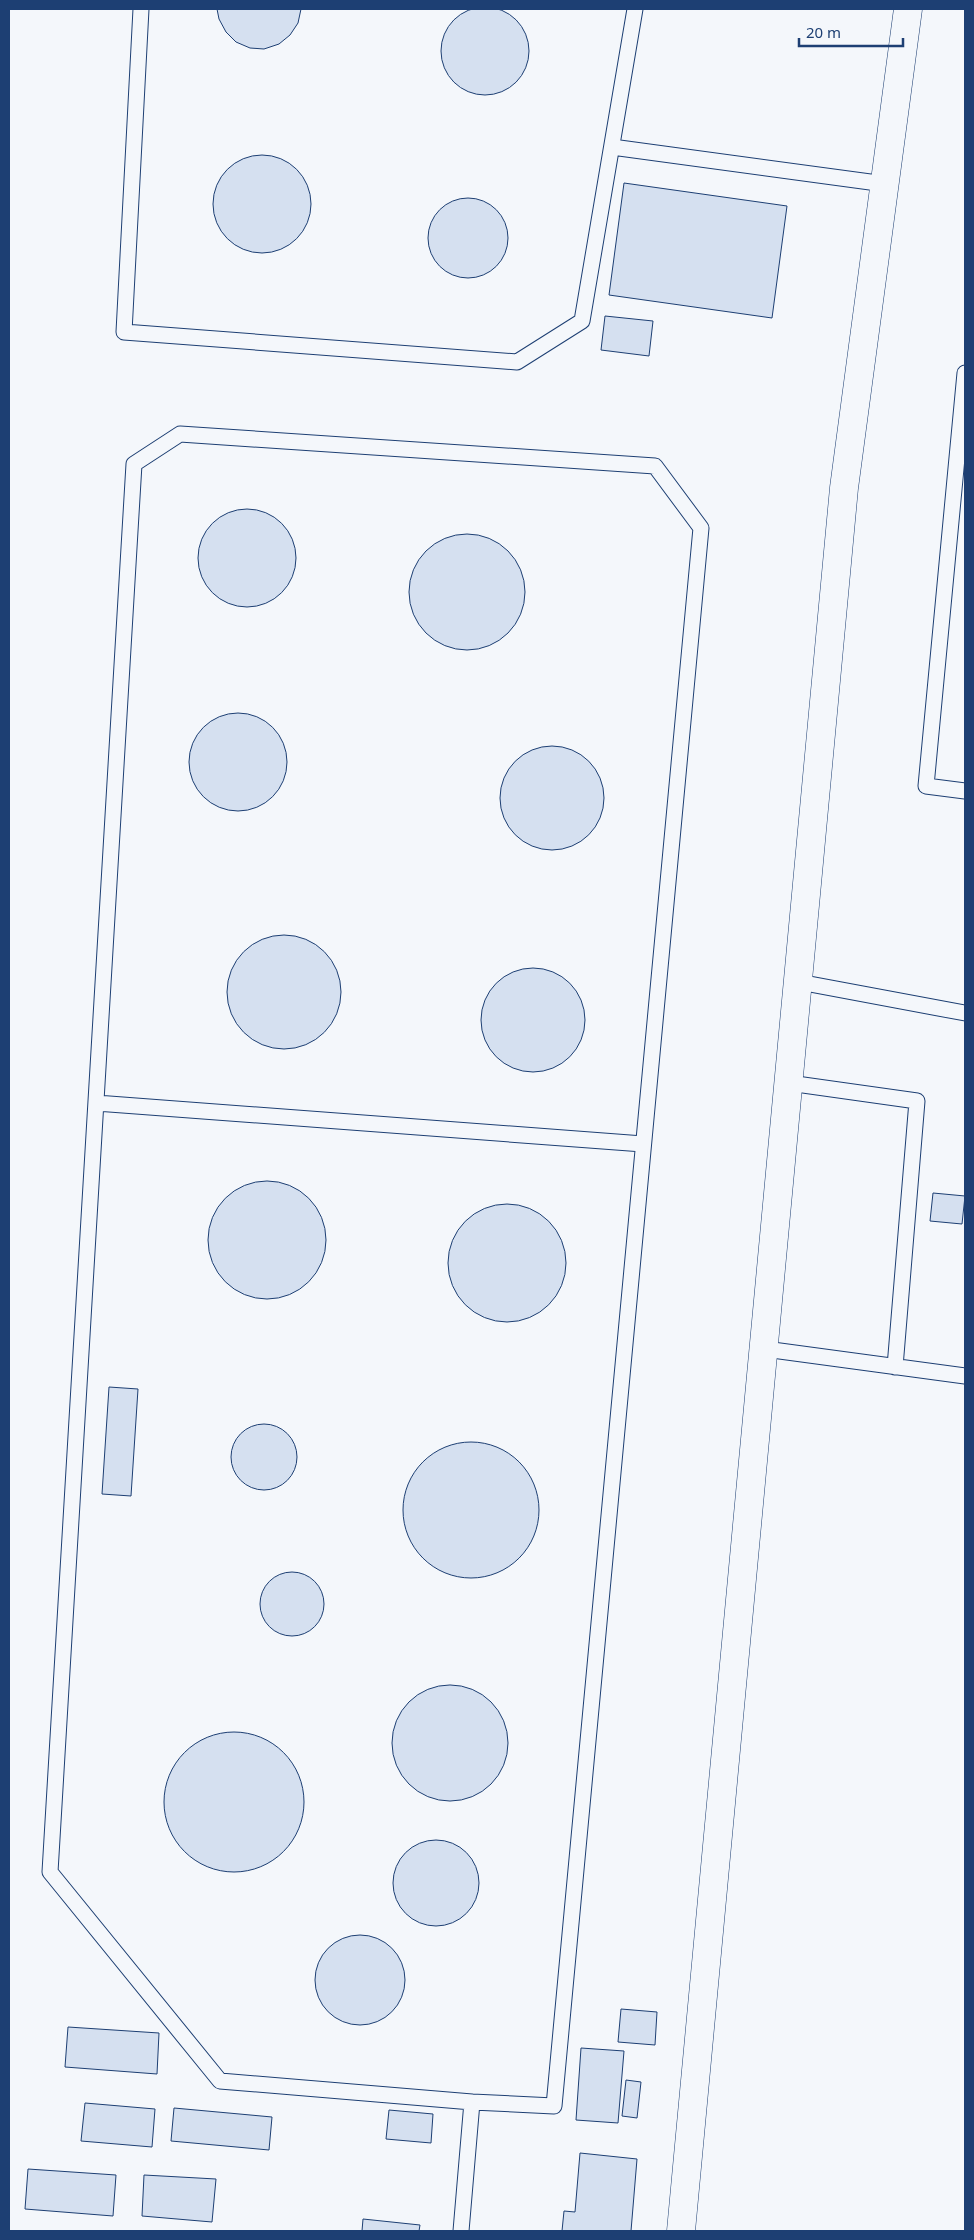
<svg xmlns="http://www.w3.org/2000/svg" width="974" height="2240" viewBox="0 0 974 2240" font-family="'Noto Sans',sans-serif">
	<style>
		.building { fill: #d5e0f0; stroke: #1d3f73 }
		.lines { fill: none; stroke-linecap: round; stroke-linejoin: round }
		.lane-casing { stroke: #1d3f73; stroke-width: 17 }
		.street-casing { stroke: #1d3f73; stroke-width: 29 }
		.lane { stroke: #f4f7fb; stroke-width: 15 }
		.street { stroke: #f4f7fb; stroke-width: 28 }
	</style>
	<rect width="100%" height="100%" fill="#f4f7fb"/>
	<path class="building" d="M441 51a44 44 0 1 1 88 0a44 44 0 1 1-88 0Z
		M 217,9 L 301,9 L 298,23 L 290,35 L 279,44 L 264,49 L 250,48 L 236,42 L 226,32 L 219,19 Z
		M213 204a49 49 0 1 1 98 0a49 49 0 1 1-98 0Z
		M 624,183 L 787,206 L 772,318 L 609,295 Z
		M428 238a40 40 0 1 1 80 0a40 40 0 1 1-80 0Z
		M 605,316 L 653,321 L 649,356 L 601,350 Z
		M198 558a49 49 0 1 1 98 0a49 49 0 1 1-98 0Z
		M409 592a58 58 0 1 1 116 0a58 58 0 1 1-116 0Z
		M189 762a49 49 0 1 1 98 0a49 49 0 1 1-98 0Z
		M500 798a52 52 0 1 1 104 0a52 52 0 1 1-104 0Z
		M227 992a57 57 0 1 1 114 0a57 57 0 1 1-114 0Z
		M481 1020a52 52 0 1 1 104 0a52 52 0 1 1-104 0Z
		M208 1240a59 59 0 1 1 118 0a59 59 0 1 1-118 0Z
		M 933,1193 L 965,1196 L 962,1224 L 930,1221 Z
		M448 1263a59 59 0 1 1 118 0a59 59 0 1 1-118 0Z
		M 109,1387 L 138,1389 L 131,1496 L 102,1494 Z
		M231 1457a33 33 0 1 1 66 0a33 33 0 1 1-66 0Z
		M403 1510a68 68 0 1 1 136 0a68 68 0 1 1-136 0Z
		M260 1604a32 32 0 1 1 64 0a32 32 0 1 1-64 0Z
		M392 1743a58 58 0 1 1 116 0a58 58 0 1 1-116 0Z
		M164 1802a70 70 0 1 1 140 0a70 70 0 1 1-140 0Z
		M393 1883a43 43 0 1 1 86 0a43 43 0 1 1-86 0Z
		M315 1980a45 45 0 1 1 90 0a45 45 0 1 1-90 0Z
		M 621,2009 L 657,2012 L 655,2045 L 618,2042 Z
		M 68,2027 L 159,2033 L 157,2074 L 65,2067 Z
		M 581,2048 L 624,2051 L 618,2123 L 576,2120 Z
		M 626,2080 L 641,2082 L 637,2118 L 622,2116 Z
		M 85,2103 L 155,2109 L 152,2147 L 81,2141 Z
		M 174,2108 L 272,2117 L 269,2150 L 171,2141 Z
		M 389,2110 L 433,2114 L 431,2143 L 386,2139 Z
		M 580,2153 L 637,2159 L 631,2231 L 562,2231 L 564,2211 L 575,2212 Z
		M 28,2169 L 116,2175 L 113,2216 L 25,2209 Z
		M 144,2175 L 216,2179 L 212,2222 L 142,2216 Z
		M 363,2219 L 420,2225 L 419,2231 L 362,2231 Z"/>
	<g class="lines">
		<g class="lane-casing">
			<path id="lane" d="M 141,9 L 124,332 L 517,362 L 582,321 L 635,9
				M 612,147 L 885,184
				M 965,373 L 926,786 L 965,791
				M 180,434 L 655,466 L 701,528 L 554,2106 L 472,2102 L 220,2081 L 50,1872 L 134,464 Z
				M 799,982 L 965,1013
				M 789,1083 L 917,1101 L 895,1367
				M 96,1103 L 643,1144
				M 765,1349 L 965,1376
				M 461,2231 L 472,2102"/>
		</g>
		<g class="street-casing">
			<path id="street" d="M 681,2231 L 844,488 L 908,9"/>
		</g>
		<use href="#lane" class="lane"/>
		<use href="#street" class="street"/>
	</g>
	<rect width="974" height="2240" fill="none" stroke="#1d3f73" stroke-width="20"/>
	<path d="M799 38v8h104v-8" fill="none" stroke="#1d3f73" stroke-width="2.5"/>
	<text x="806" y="38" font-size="15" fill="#1d3f73" stroke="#f4f7fb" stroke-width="4" paint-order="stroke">20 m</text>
</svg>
